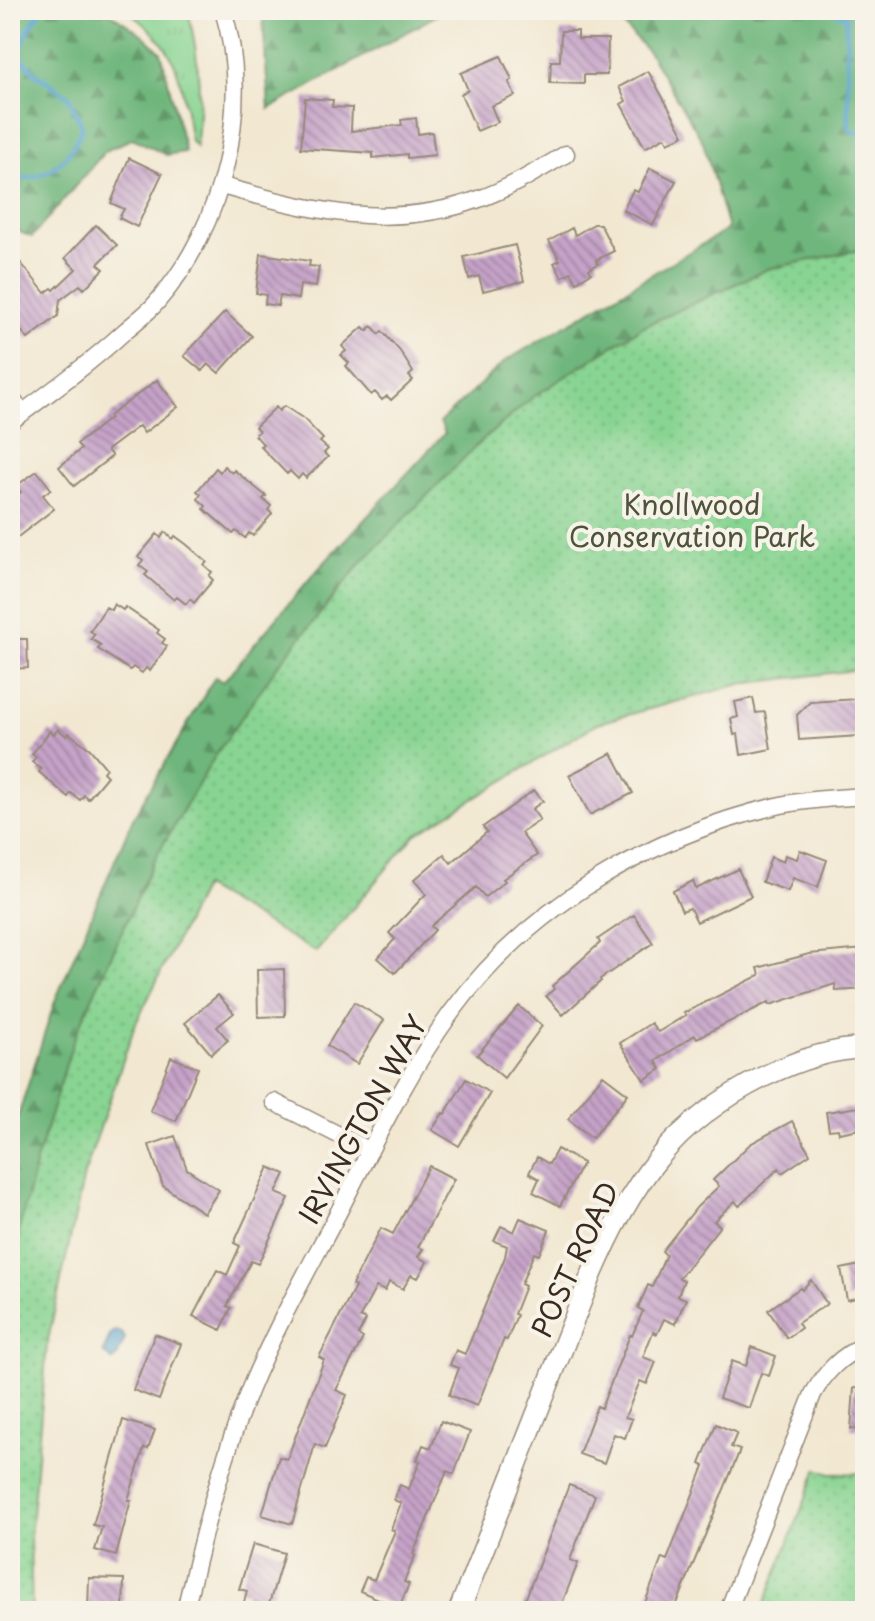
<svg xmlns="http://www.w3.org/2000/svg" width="875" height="1621" viewBox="0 0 875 1621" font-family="'Playpen Sans',sans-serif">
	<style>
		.grass { fill: url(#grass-tufts); stroke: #627f58; stroke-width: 2 }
		.forest { fill: url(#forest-firs); stroke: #54704d; stroke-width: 2 }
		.park { fill: url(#park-dots); stroke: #627f58; stroke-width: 2 }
		.water { fill: #55a3ce; stroke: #486676; stroke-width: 2 }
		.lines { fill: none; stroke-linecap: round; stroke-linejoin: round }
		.stream { stroke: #55a3ce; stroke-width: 5 }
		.building { fill: url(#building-back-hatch) }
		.minor-casing { stroke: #968978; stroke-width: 19 }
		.tertiary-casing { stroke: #968978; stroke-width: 23 }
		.minor { stroke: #fff; stroke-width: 16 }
		.tertiary { stroke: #fff; stroke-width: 20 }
		.labels { text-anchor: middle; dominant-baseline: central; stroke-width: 8; stroke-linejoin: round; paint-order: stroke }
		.park-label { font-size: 28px; fill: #4e543b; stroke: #f7f3e8 }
		.street-label { font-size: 28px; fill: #3b2a1e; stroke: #f7f3e8 }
	</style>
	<defs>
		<pattern id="grass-tufts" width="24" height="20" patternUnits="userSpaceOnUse" patternTransform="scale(2)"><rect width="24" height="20" fill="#88d492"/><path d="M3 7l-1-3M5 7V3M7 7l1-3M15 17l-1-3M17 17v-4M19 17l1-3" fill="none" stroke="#76b67d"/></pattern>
		<pattern id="forest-firs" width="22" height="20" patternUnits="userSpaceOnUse" patternTransform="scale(2)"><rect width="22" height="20" fill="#6eb67c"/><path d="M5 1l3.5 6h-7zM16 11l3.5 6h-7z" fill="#5c9465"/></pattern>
		<pattern id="park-dots" width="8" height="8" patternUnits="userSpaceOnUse" patternTransform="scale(2)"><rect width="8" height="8" fill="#88d492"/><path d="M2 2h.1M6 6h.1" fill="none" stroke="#76b67d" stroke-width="1.8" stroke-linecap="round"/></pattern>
		<pattern id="building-back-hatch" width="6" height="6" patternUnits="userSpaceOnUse" patternTransform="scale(2)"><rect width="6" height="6" fill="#c5a2c8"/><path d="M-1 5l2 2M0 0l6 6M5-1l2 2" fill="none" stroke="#a184a2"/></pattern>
	</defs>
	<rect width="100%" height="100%" fill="#f7f3e8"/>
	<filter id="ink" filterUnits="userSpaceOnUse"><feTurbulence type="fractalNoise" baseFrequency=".0125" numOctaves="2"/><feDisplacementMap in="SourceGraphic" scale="16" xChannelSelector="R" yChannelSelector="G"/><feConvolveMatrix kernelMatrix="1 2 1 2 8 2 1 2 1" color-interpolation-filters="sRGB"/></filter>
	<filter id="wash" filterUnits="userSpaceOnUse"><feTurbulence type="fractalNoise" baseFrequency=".006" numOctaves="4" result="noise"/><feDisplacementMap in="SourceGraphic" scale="32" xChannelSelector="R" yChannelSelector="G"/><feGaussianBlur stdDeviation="1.8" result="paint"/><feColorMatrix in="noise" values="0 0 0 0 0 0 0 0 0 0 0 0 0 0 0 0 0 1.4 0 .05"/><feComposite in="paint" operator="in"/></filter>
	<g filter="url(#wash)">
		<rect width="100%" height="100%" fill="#f2e8d2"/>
		<path class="grass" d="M 126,10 L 188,10 C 199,56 203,99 196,147 L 191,141 C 180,79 182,48 126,10 Z"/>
		<path class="forest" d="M 10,10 L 106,10 L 144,36 L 161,52 L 185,152 L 166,155 L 133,138 L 105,151 L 32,237 L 10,228 Z
			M 260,10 L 446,10 L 269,109 L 263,20 Z
			M 610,10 L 865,10 L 865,249 L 768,269 L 644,326 L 532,398 L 476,446 L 361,563 L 276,668 L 217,753 L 154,860 L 74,1039 L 36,1162 L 10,1268 L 10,1141 L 55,1001 L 133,818 L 215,677 L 223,682 L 312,576 L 445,433 L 440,422 L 504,362 L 728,229 L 703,142 L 650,54 Z"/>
		<path class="park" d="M 865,249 L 865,706 L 863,669 L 741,684 L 598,723 L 415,835 L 316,952 L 203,887 L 135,1025 L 84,1175 L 47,1345 L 30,1538 L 32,1611 L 10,1611 L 10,1267 L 36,1162 L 74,1039 L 154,860 L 217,753 L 276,668 L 361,563 L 476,446 L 532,398 L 644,326 L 768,269 Z
			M 817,1469 L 830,1474 L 865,1473 L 865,1611 L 762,1611 Z"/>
		<path class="water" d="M 115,1331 L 122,1333 L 125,1338 L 116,1359 L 113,1361 L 103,1353 L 111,1333 Z"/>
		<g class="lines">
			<path class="stream" d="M 828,10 L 846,17 L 849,129 L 865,136
				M 10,177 C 46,183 71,160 82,127 L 69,97 L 35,73 L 20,56 C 21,39 32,23 42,10"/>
		</g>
		<g id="blocks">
			<path class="building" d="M 561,31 L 578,31 L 578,39 L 608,39 L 607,75 L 584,75 L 584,84 L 550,83 L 551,61 L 560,61 Z
				M 501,56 L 512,80 L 509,82 L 515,96 L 491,106 L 498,122 L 477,131 L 461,94 L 468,90 L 461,73 Z
				M 648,71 L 684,135 L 668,143 L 665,137 L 645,148 L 621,104 L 626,101 L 619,87 Z
				M 305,98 L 333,100 L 332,107 L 352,108 L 351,131 L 402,125 L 401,120 L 416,118 L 418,134 L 432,132 L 435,155 L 407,158 L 407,154 L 373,158 L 373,153 L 301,148 Z
				M 129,158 L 162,174 L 137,227 L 119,218 L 124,209 L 111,203 Z
				M 650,168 L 676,181 L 653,225 L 623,210 L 633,190 L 638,192 Z
				M 594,224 L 600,224 L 614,251 L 596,260 L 598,264 L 589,269 L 591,273 L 577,282 L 571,272 L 562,277 L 554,263 L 560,260 L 549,241 L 572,228 L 575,235 Z
				M 96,225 L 117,245 L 98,264 L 104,269 L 84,289 L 80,285 L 60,300 L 58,316 L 28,339 L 13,320 L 17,318 L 10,309 L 10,271 L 21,263 L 45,293 L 52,288 L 54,290 L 76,269 L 65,258 Z
				M 515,245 L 524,281 L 483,291 L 479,276 L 469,279 L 464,257 Z
				M 261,254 L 310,261 L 309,266 L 319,267 L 316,287 L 300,285 L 298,299 L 280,296 L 278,306 L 265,304 L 266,295 L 256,293 Z
				M 225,312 L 252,336 L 219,373 L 208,364 L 202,371 L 184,356 Z
				M 372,326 L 379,334 L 382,331 L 400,351 L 413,372 L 409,376 L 413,380 L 391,400 L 387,396 L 382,400 L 375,392 L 371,395 L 346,366 L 349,363 L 341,355 L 346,351 L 342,346 L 363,327 L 367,331 Z
				M 157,380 L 178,407 L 144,433 L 139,426 L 107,450 L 112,456 L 74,486 L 59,467 L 81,449 L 77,444 L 110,418 L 109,416 Z
				M 284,406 L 304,419 L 323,439 L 320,442 L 328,449 L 324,453 L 328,457 L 306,478 L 302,474 L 298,479 L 290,471 L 287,474 L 260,446 L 263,444 L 255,435 L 259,431 L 255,427 L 276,407 L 279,411 Z
				M 224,466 L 232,473 L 234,470 L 266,496 L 263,499 L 271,506 L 268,510 L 272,514 L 253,536 L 249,533 L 245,538 L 236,531 L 233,534 L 204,509 L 206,506 L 198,499 L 201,494 L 197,491 L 216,468 L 220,472 Z
				M 37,471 L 51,489 L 43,495 L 54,509 L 10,543 L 10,501 L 21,492 L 16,486 Z
				M 165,532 L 173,539 L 175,536 L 186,544 L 207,562 L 204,565 L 212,572 L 209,576 L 213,580 L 194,603 L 190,599 L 186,604 L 177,597 L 174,600 L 145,575 L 148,572 L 139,565 L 143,560 L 138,557 L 157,534 L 161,538 Z
				M 114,604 L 123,610 L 125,607 L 159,630 L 157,633 L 165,639 L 162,643 L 167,646 L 150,671 L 146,668 L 142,673 L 133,667 L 130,670 L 98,649 L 101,645 L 91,639 L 95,634 L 90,631 L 106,607 L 111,610 Z
				M 10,639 L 27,639 L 28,668 L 10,669 Z
				M 753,698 L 756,713 L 765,712 L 771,749 L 741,755 L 738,734 L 734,735 L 731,719 L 738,717 L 735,702 Z
				M 857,699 L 859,736 L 799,740 L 797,715 L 810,702 Z
				M 58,729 L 66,736 L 69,733 L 90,749 L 106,768 L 103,772 L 107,776 L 88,799 L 84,795 L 80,800 L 71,793 L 68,797 L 39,772 L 41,769 L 32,762 L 36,757 L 32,754 L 50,731 L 54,734 Z
				M 612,753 L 633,793 L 590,815 L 569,775 Z
				M 534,790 L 543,801 L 532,809 L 540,820 L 521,833 L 537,855 L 503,879 L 505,881 L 485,897 L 476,887 L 431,926 L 435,930 L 395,973 L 378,958 L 395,939 L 389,933 L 426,894 L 414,880 L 444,854 L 451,863 L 487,832 L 483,827 Z
				M 800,850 L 827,860 L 818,887 L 793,878 L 788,891 L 762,882 L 771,857 L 783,862 L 785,855 L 797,859 Z
				M 738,869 L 751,896 L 697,922 L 690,908 L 682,911 L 673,891 L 693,881 L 696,889 Z
				M 634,915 L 653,943 L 600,979 L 601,981 L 563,1015 L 546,996 L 554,989 L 552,986 L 600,943 L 598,939 Z
				M 864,949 L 865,989 L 836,991 L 835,984 L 770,1005 L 769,1002 L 697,1038 L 695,1035 L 656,1061 L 661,1069 L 644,1080 L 620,1043 L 651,1023 L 658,1032 L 686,1015 L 684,1013 L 760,975 L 758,968 L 809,954 Z
				M 284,969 L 285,1016 L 258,1017 L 257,970 Z
				M 218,995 L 234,1013 L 217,1027 L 228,1040 L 211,1054 L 185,1023 Z
				M 354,1002 L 384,1020 L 357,1064 L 327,1046 Z
				M 519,1006 L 542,1026 L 504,1078 L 477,1055 Z
				M 171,1057 L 198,1068 L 176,1121 L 150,1111 Z
				M 603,1075 L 628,1094 L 592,1138 L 568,1119 Z
				M 466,1079 L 490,1093 L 459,1146 L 432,1130 L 443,1113 L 445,1114 Z
				M 865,1106 L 865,1128 L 839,1133 L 838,1129 L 829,1130 L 826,1112 Z
				M 792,1121 L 810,1154 L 782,1173 L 779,1168 L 739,1206 L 735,1201 L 714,1221 L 720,1226 L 679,1278 L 684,1280 L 678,1296 L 686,1299 L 675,1324 L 664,1319 L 657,1334 L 653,1332 L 643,1357 L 656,1362 L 647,1384 L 640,1381 L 625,1417 L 632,1419 L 625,1438 L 614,1434 L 604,1463 L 579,1454 L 597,1406 L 601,1408 L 630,1335 L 632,1336 L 643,1311 L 638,1308 L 648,1285 L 652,1287 L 666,1255 L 662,1251 L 697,1207 L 719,1186 L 713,1180 L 750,1144 Z
				M 175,1136 L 187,1169 L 219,1190 L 204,1213 L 163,1186 L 149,1145 Z
				M 557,1149 L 583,1163 L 560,1206 L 533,1192 L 539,1179 L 529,1173 L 537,1157 L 549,1164 Z
				M 429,1166 L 454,1179 L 418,1247 L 423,1249 L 418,1257 L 427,1262 L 418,1278 L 411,1275 L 403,1289 L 389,1282 L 385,1291 L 376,1287 L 360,1317 L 366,1320 L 358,1335 L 363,1338 L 336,1390 L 347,1395 L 325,1448 L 315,1444 L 292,1524 L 262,1515 L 279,1457 L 287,1459 L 324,1360 L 319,1357 L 355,1287 L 352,1285 L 381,1228 L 393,1234 Z
				M 269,1167 L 285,1174 L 276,1193 L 289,1198 L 258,1264 L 251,1261 L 227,1306 L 231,1308 L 221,1330 L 193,1316 L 217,1270 L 227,1275 L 240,1246 L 234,1243 Z
				M 520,1218 L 549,1230 L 539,1255 L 534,1253 L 521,1284 L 525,1286 L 514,1314 L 517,1315 L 507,1340 L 504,1339 L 477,1406 L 449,1395 L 459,1368 L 450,1365 L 456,1350 L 465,1354 L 505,1257 L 507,1246 L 494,1241 L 501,1226 L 514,1232 Z
				M 865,1264 L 865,1296 L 847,1300 L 841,1269 Z
				M 811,1280 L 827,1304 L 798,1323 L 801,1328 L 787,1338 L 768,1310 L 800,1288 L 802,1290 Z
				M 155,1334 L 181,1344 L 159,1400 L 133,1390 Z
				M 752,1347 L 776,1356 L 769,1376 L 761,1373 L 749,1408 L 719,1398 L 732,1361 L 746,1366 Z
				M 854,1388 L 865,1389 L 865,1430 L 851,1429 Z
				M 123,1420 L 155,1430 L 148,1449 L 144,1448 L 128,1500 L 131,1500 L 116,1556 L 95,1550 L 102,1527 L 93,1525 Z
				M 441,1421 L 470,1432 L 454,1474 L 447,1471 L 413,1554 L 415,1556 L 404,1582 L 409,1584 L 399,1608 L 360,1591 L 366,1577 L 374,1580 L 395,1531 L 391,1529 L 401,1503 L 394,1500 L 400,1485 L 409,1489 L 420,1461 L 417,1460 L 423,1445 L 431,1448 Z
				M 716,1424 L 737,1433 L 731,1447 L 740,1450 L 674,1611 L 650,1611 L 643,1608 L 662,1558 L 667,1560 L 704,1466 L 700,1464 Z
				M 569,1485 L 595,1495 L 570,1560 L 578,1563 L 559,1611 L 521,1611 Z
				M 253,1544 L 284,1553 L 267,1611 L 243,1606 L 247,1591 L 239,1589 Z
				M 89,1578 L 124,1579 L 123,1611 L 88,1611 Z"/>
		</g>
	</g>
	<g filter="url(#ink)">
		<use href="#blocks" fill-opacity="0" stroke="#968978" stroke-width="2"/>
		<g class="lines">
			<g class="minor-casing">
				<path id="minor" d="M 222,186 C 309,210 389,232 479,199 C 510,188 537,171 566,154
					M 10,397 L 23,413
					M 10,422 C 49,393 89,364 125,331 C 135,322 148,313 157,302 C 223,227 253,106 223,10
					M 274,1102 L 370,1151
					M 185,1611 C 202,1537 221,1462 249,1391 C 274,1330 307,1272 338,1213 C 373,1145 406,1075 451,1013 C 529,906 653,834 781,805 C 809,799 837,798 865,796
					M 728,1611 L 813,1394 C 826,1371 841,1356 865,1345"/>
			</g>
			<g class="tertiary-casing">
				<path id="tertiary" d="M 459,1611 L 591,1276 C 632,1182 671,1123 765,1076 C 796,1061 830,1049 865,1048"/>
			</g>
			<use href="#minor" class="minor"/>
			<use href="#tertiary" class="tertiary"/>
		</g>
	</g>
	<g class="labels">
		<g class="park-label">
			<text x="692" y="503">Knollwood<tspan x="692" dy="32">Conservation Park</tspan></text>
		</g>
		<g class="street-label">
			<text transform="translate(362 1119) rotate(-61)">IRVINGTON WAY</text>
			<text transform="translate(574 1259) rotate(-65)">POST ROAD</text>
		</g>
	</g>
	<rect width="875" height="1621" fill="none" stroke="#f7f3e8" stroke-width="40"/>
</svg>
